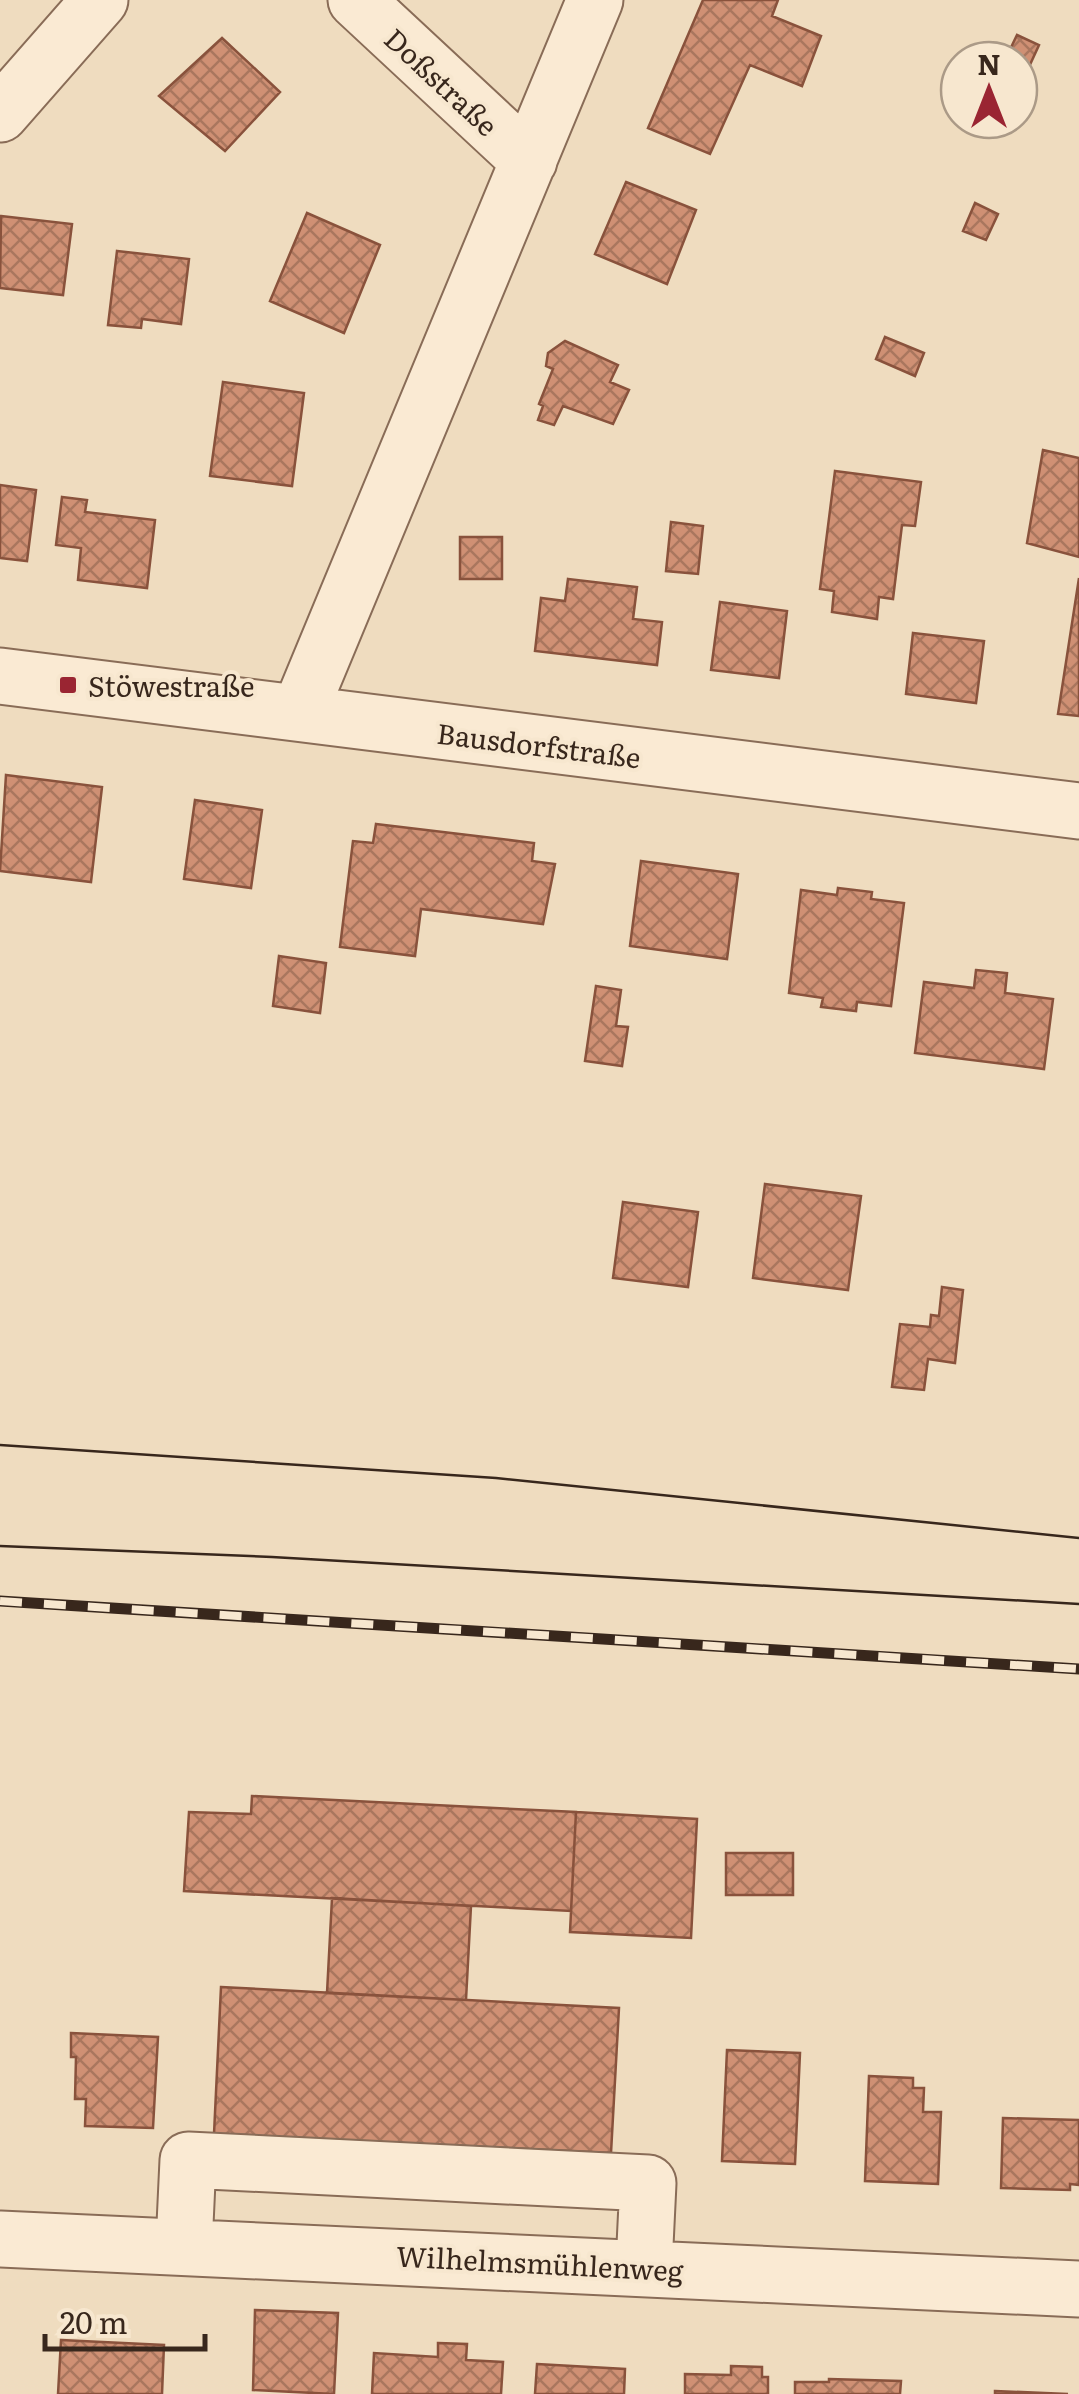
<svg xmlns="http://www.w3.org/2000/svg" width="1079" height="2394" viewBox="0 0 1079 2394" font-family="Literata,serif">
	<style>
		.building { fill: url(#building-cross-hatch); stroke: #89523c; stroke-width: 2.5 }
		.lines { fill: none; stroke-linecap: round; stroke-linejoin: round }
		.minor-casing { stroke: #896c57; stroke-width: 59 }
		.minor { stroke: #faead3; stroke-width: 55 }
		.tram { stroke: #38271c; stroke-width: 2.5 }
		.rail-casing { stroke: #38271c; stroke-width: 11 }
		.rail { stroke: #f7e7cf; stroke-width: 8; stroke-dasharray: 22; stroke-linecap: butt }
		.poi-dot { fill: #9a2532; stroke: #f7e7cf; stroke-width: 4 }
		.labels { text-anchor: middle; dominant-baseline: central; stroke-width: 8; stroke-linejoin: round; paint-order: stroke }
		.street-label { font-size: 28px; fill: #38271c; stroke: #f7e7cf }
		.poi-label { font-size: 28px; fill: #38271c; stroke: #f7e7cf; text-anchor: start }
	</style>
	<defs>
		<pattern id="building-cross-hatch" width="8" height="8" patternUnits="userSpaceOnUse" patternTransform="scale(2.5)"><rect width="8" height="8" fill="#cf9074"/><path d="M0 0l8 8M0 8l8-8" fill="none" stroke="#a9765e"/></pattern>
	</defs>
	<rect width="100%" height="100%" fill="#efdcbf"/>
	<path class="building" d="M 703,0 L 778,0 L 772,16 L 821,36 L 802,86 L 750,65 L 710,154 L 648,128 Z
		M 1017,35 L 1039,45 L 1022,82 L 1019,60 L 1005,60 Z
		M 222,38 L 280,92 L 225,151 L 159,96 Z
		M 626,182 L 696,210 L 667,284 L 595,254 Z
		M 975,203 L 998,214 L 986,240 L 963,231 Z
		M 307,213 L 380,245 L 344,333 L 270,301 Z
		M 1,216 L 72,224 L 63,295 L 0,288 Z
		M 117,251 L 189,259 L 181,324 L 142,319 L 141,328 L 108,325 Z
		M 885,337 L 924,353 L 915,376 L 876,359 Z
		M 565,341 L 618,365 L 610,382 L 629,390 L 613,424 L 563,406 L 554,425 L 538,420 L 543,406 L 539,404 L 553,369 L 546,366 L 548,353 Z
		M 223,382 L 304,393 L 292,486 L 210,476 Z
		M 1043,450 L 1079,458 L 1079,557 L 1027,543 Z
		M 835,471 L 921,482 L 915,526 L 902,525 L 893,599 L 879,597 L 877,619 L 832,612 L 834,591 L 820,589 Z
		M 0,485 L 36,490 L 27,561 L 0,558 Z
		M 62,497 L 87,500 L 85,512 L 155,520 L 147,588 L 78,580 L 81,548 L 56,545 Z
		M 671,522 L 703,526 L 698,574 L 666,571 Z
		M 460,537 L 502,537 L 502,579 L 460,579 Z
		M 1079,578 L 1079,716 L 1058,714 Z
		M 568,579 L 637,587 L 633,619 L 662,622 L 657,665 L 535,651 L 541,598 L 565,601 Z
		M 720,602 L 787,611 L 779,678 L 711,670 Z
		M 913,633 L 984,641 L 976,703 L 906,694 Z
		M 6,775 L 102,787 L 91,882 L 0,871 Z
		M 195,800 L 262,810 L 251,888 L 184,879 Z
		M 376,824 L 534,843 L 532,861 L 555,864 L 543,924 L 421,909 L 415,956 L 340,947 L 353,841 L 373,843 Z
		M 641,861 L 738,874 L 727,959 L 630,946 Z
		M 838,888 L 872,892 L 871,899 L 904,903 L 891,1006 L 857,1002 L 856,1011 L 821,1007 L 823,998 L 789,993 L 801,890 L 837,895 Z
		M 279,956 L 326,963 L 320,1013 L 273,1006 Z
		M 976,970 L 1007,973 L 1005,993 L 1053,999 L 1044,1069 L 915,1053 L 924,982 L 974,988 Z
		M 596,986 L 621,990 L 616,1026 L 628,1027 L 622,1066 L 585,1061 Z
		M 765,1184 L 861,1196 L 848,1290 L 753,1278 Z
		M 623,1202 L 698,1212 L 688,1287 L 613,1278 Z
		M 942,1287 L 963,1290 L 955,1363 L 928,1359 L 924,1390 L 892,1387 L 900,1324 L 930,1327 L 931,1315 L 939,1316 Z
		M 252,1796 L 576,1812 L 571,1911 L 184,1891 L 189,1812 L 251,1814 Z
		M 576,1812 L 697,1819 L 691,1938 L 570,1932 Z
		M 726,1853 L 793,1853 L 793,1895 L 726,1895 Z
		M 332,1898 L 471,1906 L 466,2000 L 327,1993 Z
		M 221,1987 L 619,2008 L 611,2153 L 214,2134 Z
		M 71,2033 L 158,2037 L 153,2128 L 85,2126 L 86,2099 L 75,2099 L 76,2057 L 71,2057 Z
		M 727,2050 L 800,2053 L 795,2164 L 722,2161 Z
		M 869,2076 L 913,2078 L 913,2088 L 924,2088 L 923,2112 L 941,2112 L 938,2184 L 865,2181 Z
		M 1003,2118 L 1079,2120 L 1079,2185 L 1070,2184 L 1070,2190 L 1001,2188 Z
		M 255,2310 L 338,2313 L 334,2394 L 253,2390 Z
		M 61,2340 L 164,2345 L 162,2394 L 58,2394 Z
		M 438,2343 L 467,2344 L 466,2360 L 503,2362 L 501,2394 L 372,2394 L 374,2353 L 438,2357 Z
		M 537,2364 L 625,2369 L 624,2394 L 535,2394 Z
		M 731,2366 L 762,2367 L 762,2377 L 768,2377 L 768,2394 L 685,2394 L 685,2374 L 731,2375 Z
		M 829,2379 L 901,2381 L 900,2394 L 795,2394 L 795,2382 L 829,2382 Z
		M 995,2391 L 1068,2394 L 995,2394 Z"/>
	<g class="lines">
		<g class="minor-casing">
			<path id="minor" d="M 356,0 L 529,161
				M 0,114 L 100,0
				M 0,676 L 1079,811
				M 299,713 L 595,0
				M 0,2239 L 1079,2289
				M 184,2246 L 188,2160 L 648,2183 L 644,2266"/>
		</g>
		<use href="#minor" class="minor"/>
		<path class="tram" d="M 0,1445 L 496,1478 L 1079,1538
			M 0,1546 L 272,1557 L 1079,1604"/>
		<g class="rail-casing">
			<path id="rail" d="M 0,1601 L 1079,1669"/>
		</g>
		<use href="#rail" class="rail"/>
	</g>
	<rect class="poi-dot" x="58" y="675" width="20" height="20" rx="5"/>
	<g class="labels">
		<g class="street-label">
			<text transform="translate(442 81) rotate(43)">Doßstraße</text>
			<text transform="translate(539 744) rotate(7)">Bausdorfstraße</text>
			<text transform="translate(540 2262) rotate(3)">Wilhelmsmühlenweg</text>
		</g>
		<g class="poi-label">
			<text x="88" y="685">Stöwestraße</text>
		</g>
	</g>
	<g transform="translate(989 90)"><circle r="48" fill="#f7e7cf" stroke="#ab9a87" stroke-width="2.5"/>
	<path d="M0-8L18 38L0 25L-18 38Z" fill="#9a2532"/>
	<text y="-15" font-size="28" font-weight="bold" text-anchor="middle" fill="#38271c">N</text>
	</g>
	<path d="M45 2334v15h160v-15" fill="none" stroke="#38271c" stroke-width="5"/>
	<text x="60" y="2334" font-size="30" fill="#38271c" stroke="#f7e7cf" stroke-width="8" paint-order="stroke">20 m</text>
</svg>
